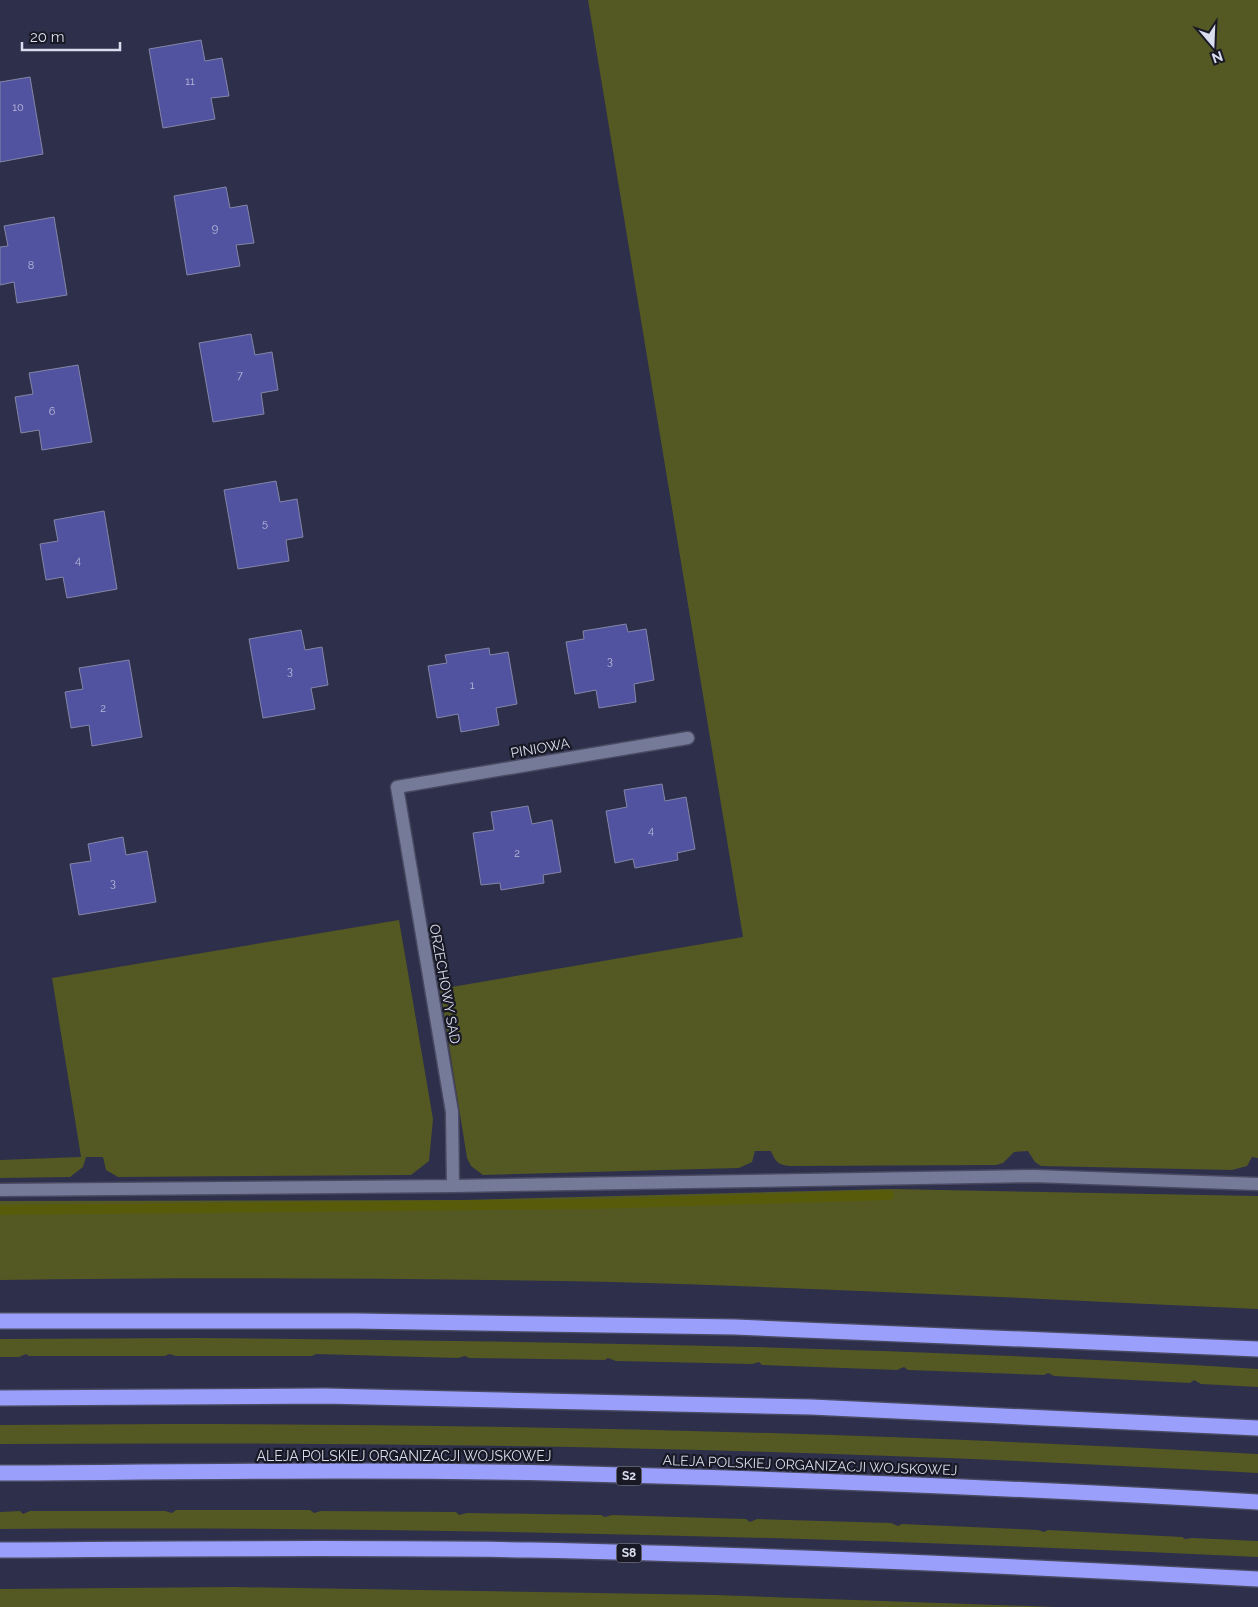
<svg xmlns="http://www.w3.org/2000/svg" width="1258" height="1607" viewBox="0 0 1258 1607" font-family="Raleway,sans-serif">
	<style>
		.green { fill: #545823 }
		.lines { fill: none; stroke-linecap: round; stroke-linejoin: round }
		.stream { stroke: #585c0a; stroke-width: 10 }
		.building { fill: #5253a0; stroke: #8386a7 }
		.minor-casing { stroke: #494a61; stroke-width: 15 }
		.highway-casing { stroke: #494a61; stroke-width: 18 }
		.minor { stroke: #767a99; stroke-width: 12 }
		.highway { stroke: #9a9ffc; stroke-width: 15 }
		.labels { text-anchor: middle; dominant-baseline: central; stroke-width: 4.5; stroke-linejoin: round; paint-order: stroke }
		.number-label { font-size: 11px; fill: #b8bada }
		.shield { fill: #181925; stroke: #a0a2b2; stroke-width: 1 }
		.shield-label { font-size: 12px; font-weight: bold; fill: #daddee }
		.street-label { font-size: 14px; fill: #daddee; stroke: #181925 }
	</style>
	<rect width="100%" height="100%" fill="#2d2f4b"/>
	<path class="green" d="M 588,0 L 1258,0 L 1258,1158 L 1252,1157 L 1247,1166 L 1232,1170 L 1041,1166 L 1035,1162 L 1028,1151 L 1014,1152 L 1003,1163 L 996,1165 L 790,1166 C 778,1165 775,1161 771,1151 L 755,1151 L 752,1162 L 739,1168 L 483,1175 L 471,1166 L 467,1158 L 440,989 L 743,937 Z
		M 399,920 L 433,1119 L 429,1161 L 411,1175 L 118,1177 L 106,1170 L 103,1157 L 86,1157 L 83,1167 L 70,1177 L 0,1178 L 0,1160 L 81,1157 L 52,978 Z
		M 891,1189 L 1258,1196 L 1258,1309 C 1043,1299 828,1288 613,1282 C 409,1278 204,1277 0,1280 L 0,1201 L 463,1200 Z
		M 197,1338 C 551,1341 905,1347 1258,1369 L 1258,1387 L 1201,1384 L 1194,1380 L 1190,1383 L 1054,1376 L 1048,1373 L 1044,1375 L 908,1370 L 904,1367 L 897,1370 L 762,1365 L 759,1362 L 752,1364 L 616,1361 L 608,1358 L 605,1360 L 469,1358 L 465,1356 L 458,1358 L 316,1354 L 312,1356 L 176,1356 L 169,1354 L 165,1356 L 29,1356 L 26,1354 L 19,1357 L 0,1357 L 0,1339 Z
		M 170,1424 C 533,1424 896,1434 1258,1454 L 1258,1473 C 839,1449 419,1441 0,1444 L 0,1425 Z
		M 176,1510 L 310,1510 L 314,1513 L 321,1511 L 456,1512 L 459,1515 L 467,1513 L 601,1515 L 605,1517 L 612,1515 L 746,1519 L 750,1522 L 757,1519 L 891,1523 L 898,1526 L 902,1524 L 1038,1530 L 1044,1532 L 1048,1530 L 1182,1537 L 1185,1539 L 1192,1538 L 1258,1541 L 1258,1557 C 839,1537 420,1526 0,1529 L 0,1512 L 20,1511 L 23,1514 L 30,1511 L 165,1511 L 172,1513 Z
		M 233,1587 L 715,1595 L 1056,1607 L 0,1607 L 0,1589 Z"/>
	<g class="lines">
		<path class="stream" d="M 0,1210 L 596,1204 L 889,1195"/>
	</g>
	<path class="building" d="M 201,40 L 205,61 L 222,58 L 229,96 L 211,98 L 215,119 L 163,128 L 149,49 Z
		M 30,77 L 43,154 L 0,162 L 0,82 Z
		M 226,187 L 230,208 L 247,205 L 254,243 L 236,245 L 240,266 L 187,275 L 174,196 Z
		M 54,217 L 67,295 L 17,303 L 14,282 L 0,285 L 0,247 L 8,246 L 4,226 Z
		M 251,334 L 255,355 L 272,352 L 278,390 L 261,393 L 264,414 L 213,422 L 199,343 Z
		M 78,365 L 92,442 L 42,450 L 39,430 L 21,433 L 15,397 L 33,394 L 29,373 Z
		M 276,481 L 280,502 L 297,499 L 303,537 L 286,540 L 289,561 L 238,569 L 224,490 Z
		M 104,511 L 117,589 L 67,598 L 63,577 L 46,580 L 40,544 L 58,541 L 54,520 Z
		M 626,624 L 628,632 L 646,629 L 654,680 L 634,684 L 636,702 L 599,708 L 596,690 L 575,694 L 566,642 L 584,639 L 583,631 Z
		M 301,630 L 305,650 L 322,647 L 328,685 L 311,688 L 315,709 L 263,718 L 249,639 Z
		M 489,648 L 490,655 L 508,652 L 517,704 L 496,708 L 499,725 L 461,732 L 458,714 L 437,718 L 428,666 L 447,663 L 445,655 Z
		M 129,660 L 142,737 L 92,746 L 89,725 L 71,728 L 65,692 L 83,689 L 79,668 Z
		M 662,784 L 665,801 L 686,797 L 695,849 L 677,853 L 678,860 L 635,868 L 633,859 L 615,863 L 606,811 L 627,807 L 624,790 Z
		M 528,806 L 532,824 L 552,820 L 561,872 L 543,875 L 544,883 L 501,890 L 500,883 L 481,885 L 473,833 L 494,830 L 491,812 Z
		M 123,837 L 126,855 L 147,851 L 156,902 L 79,915 L 70,864 L 91,861 L 88,844 Z"/>
	<g class="lines">
		<g class="minor-casing">
			<path id="minor" d="M 453,1186 L 452,1112 L 397,787 L 688,738
				M 0,1190 L 453,1186 L 1034,1176 L 1258,1184"/>
		</g>
		<g class="highway-casing">
			<path id="highway" d="M 0,1321 L 356,1321 L 735,1327 L 1258,1349
				M 0,1398 L 325,1396 L 811,1407 L 1258,1428
				M 0,1473 C 183,1472 367,1469 550,1473 C 786,1479 1022,1488 1258,1502
				M 0,1550 C 177,1549 354,1547 531,1550 C 774,1555 1016,1566 1258,1579"/>
		</g>
		<use href="#minor" class="minor"/>
		<use href="#highway" class="highway"/>
	</g>
	<g class="labels">
		<g class="number-label">
			<text x="190" y="81">11</text>
			<text x="18" y="107">10</text>
			<text x="215" y="228">9</text>
			<text x="31" y="265">8</text>
			<text x="240" y="375">7</text>
			<text x="52" y="411">6</text>
			<text x="265" y="523">5</text>
			<text x="78" y="560">4</text>
			<text x="610" y="661">3</text>
			<text x="290" y="671">3</text>
			<text x="472" y="685">1</text>
			<text x="103" y="708">2</text>
			<text x="651" y="830">4</text>
			<text x="517" y="853">2</text>
			<text x="113" y="883">3</text>
		</g>
		<g class="shield">
			<rect x="616.5" y="1466.5" width="25" height="19" rx="4"/>
			<rect x="616.5" y="1543.5" width="25" height="19" rx="4"/>
		</g>
		<g class="shield-label">
			<text x="629" y="1476">S2</text>
			<text x="629" y="1553">S8</text>
		</g>
		<g class="street-label">
			<text transform="translate(540 748) rotate(-10)">PINIOWA</text>
			<text transform="translate(445 984) rotate(80)">ORZECHOWY SAD</text>
			<text x="404" y="1456">ALEJA POLSKIEJ ORGANIZACJI WOJSKOWEJ</text>
			<text transform="translate(810 1465) rotate(2)">ALEJA POLSKIEJ ORGANIZACJI WOJSKOWEJ</text>
		</g>
	</g>
	<g transform="translate(1213 45) rotate(161)" stroke="#181925" stroke-width="4" paint-order="stroke">
	<path d="M0-4L9 19L0 12L-9 19Z" fill="#daddee"/>
	<text y="-8" font-size="14" font-weight="bold" text-anchor="middle" fill="#daddee">N</text>
	</g>
	<path d="M22 42v8h98v-8" fill="none" stroke="#daddee" stroke-width="2.5"/>
	<text x="30" y="42" font-size="15" fill="#daddee" stroke="#181925" stroke-width="4" paint-order="stroke">20 m</text>
</svg>
